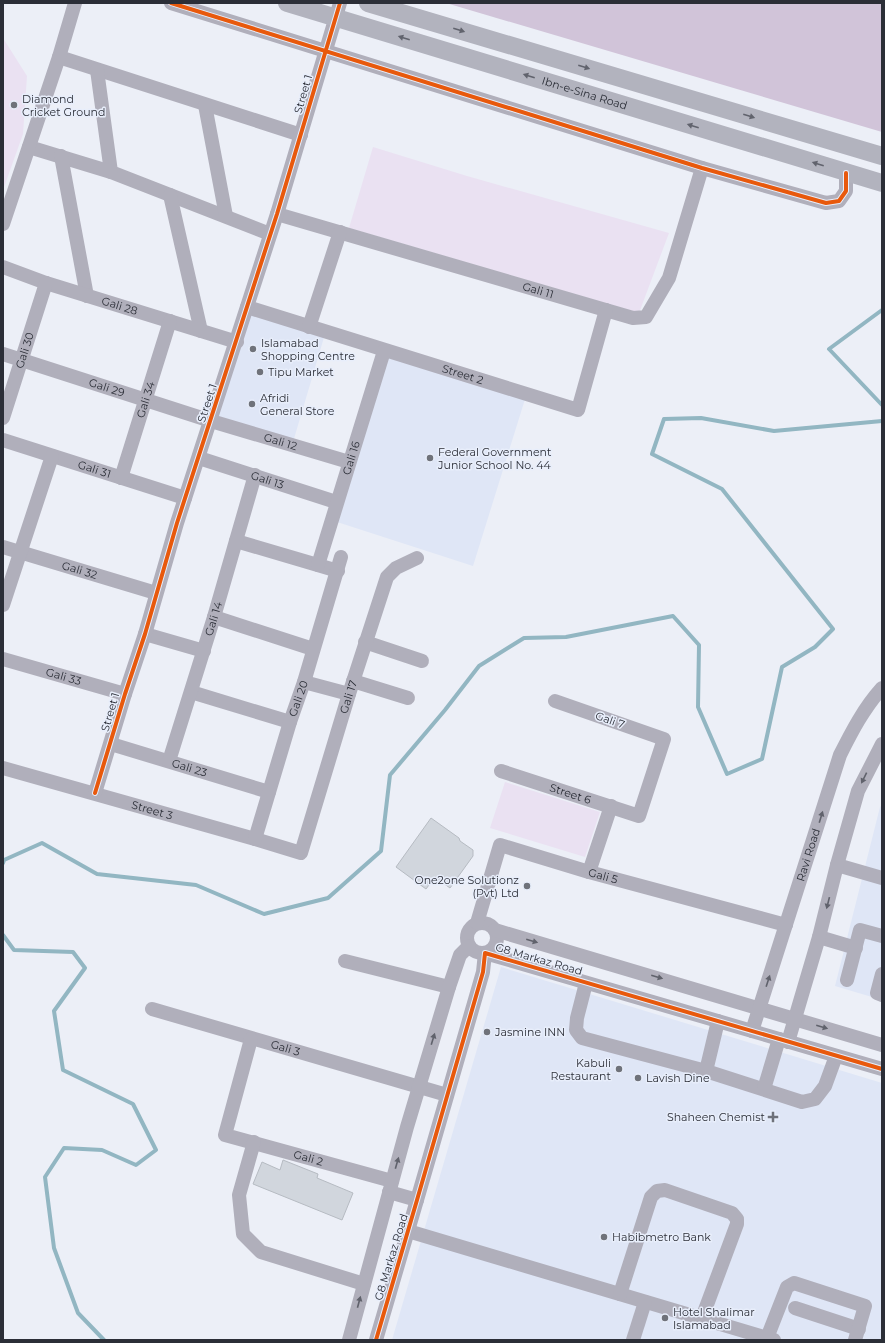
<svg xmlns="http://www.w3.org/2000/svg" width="885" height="1343" viewBox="0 0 885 1343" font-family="Montserrat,sans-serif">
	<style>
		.built { fill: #dfe6f6 }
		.green { fill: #eae1f2 }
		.forest { fill: #d1c4d9 }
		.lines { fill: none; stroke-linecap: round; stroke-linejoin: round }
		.stream { stroke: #92b6c2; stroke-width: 4 }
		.building { fill: #d1d6dd; stroke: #b6bbc2 }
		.minor { stroke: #b0afbb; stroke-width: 14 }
		.major { stroke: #b2b3be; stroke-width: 18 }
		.cycleway-casing { stroke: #e8eefb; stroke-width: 6 }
		.cycleway { stroke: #e8590c; stroke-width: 4 }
		.oneway { fill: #61636d }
		.oneway2 { fill: #60626c }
		.poi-dot { fill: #6f727a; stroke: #e8eefb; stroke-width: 1.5 }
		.labels { text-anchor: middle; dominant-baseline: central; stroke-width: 3; stroke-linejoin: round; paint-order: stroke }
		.street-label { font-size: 11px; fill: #2b2e37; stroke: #e8eefb }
		.poi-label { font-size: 11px; fill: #2b2e37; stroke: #e8eefb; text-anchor: start }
	</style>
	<rect width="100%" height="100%" fill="#eceff7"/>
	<path class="built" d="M 250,311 L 325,334 L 293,442 L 213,419 Z
		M 387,354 L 526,396 L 473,566 L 334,521 Z
		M 882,805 L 882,1000 L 835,986 L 880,807 Z
		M 501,967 L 882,1083 L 882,1340 L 392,1340 Z"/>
	<path class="green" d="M 3,38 L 27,76 L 23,134 L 3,190 Z
		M 373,147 L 467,176 L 669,233 L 639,313 L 349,228 Z
		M 505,782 L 600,812 L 585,857 L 490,828 Z"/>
	<path class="forest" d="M 446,3 L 882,3 L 882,132 Z"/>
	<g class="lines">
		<path class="stream" d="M 882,310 L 829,349 L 882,405
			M 3,863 L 4,860 L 42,843 L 97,874 L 196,885 L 264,914 L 328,898 L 381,851 L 390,775 L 445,710 L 479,666 L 524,638 L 566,637 L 673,616 L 699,645 L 698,707 L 727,774 L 762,759 L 782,667 L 815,647 L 833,629 L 722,489 L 652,454 L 664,419 L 701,418 L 774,431 L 882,421
			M 3,935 L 14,950 L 73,952 L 85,968 L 54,1011 L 63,1070 L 133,1104 L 156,1150 L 136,1165 L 102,1150 L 64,1148 L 45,1177 L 54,1248 L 78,1313 L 104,1340"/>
	</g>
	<path class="building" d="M 431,818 L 459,838 L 460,841 L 473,850 L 473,856 L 450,888 L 435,877 L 426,889 L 396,867 Z
		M 283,1160 L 318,1174 L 317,1178 L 353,1193 L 342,1220 L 253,1184 L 262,1162 L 280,1170 Z"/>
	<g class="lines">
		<g class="minor">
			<path d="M 171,3 L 702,168 L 826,203 L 839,201 L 846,191 L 846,173"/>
			<path d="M 59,57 L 301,135"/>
			<path d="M 97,70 L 111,172 L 270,234"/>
			<path d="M 205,105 L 226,216"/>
			<path d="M 29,147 L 111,172"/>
			<path d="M 61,156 L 87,296"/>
			<path d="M 170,195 L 201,331"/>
			<path id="s1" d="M 277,214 L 633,318 L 646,317 L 669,278 L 702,168"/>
			<path d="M 3,224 L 59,57 L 75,3"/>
			<path id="s2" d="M 3,267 L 46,283 L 237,342"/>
			<path id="s3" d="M 247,307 L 578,410 L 606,310"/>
			<path d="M 309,327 L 340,232"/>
			<path id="s4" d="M 3,354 L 211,421 L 349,462"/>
			<path id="s5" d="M 3,418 L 46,283"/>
			<path id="s6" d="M 3,440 L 185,498"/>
			<path id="s7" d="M 199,458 L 336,502"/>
			<path id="s8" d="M 121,478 L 170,321"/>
			<path d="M 236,541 L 338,571"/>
			<path id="s9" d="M 3,547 L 156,593"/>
			<path id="s10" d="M 318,565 L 384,351"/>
			<path d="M 3,605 L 52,456"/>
			<path d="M 214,617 L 313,649"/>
			<path d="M 145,634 L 204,651"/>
			<path d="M 365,642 L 422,661"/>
			<path id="s11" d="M 3,659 L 125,694"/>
			<path d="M 353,681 L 408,698"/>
			<path d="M 304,682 L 349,694"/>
			<path d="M 191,692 L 290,722"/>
			<path id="s12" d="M 111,744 L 269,792"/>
			<path id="s13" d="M 169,761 L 214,617 L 255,475"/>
			<path id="s14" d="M 3,768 L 255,839 L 301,853 L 349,694 L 387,577 L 396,568 L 417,558"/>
			<path id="s15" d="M 501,771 L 639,816 L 664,739 L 555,701"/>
			<path d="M 95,793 L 125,694 L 145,634 L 177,523 L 277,214 L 340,3"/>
			<path id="s16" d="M 255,839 L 290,722 L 304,682 L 341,557"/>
			<path d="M 837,865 L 882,878"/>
			<path d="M 589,872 L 611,806"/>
			<circle cx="482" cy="938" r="15"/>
			<path id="s17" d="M 477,923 L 500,845 L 589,872 L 786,925"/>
			<path d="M 495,930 L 882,1045"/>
			<path d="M 819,937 L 856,948"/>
			<path d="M 345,961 L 449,987"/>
			<path d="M 882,974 L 877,993 L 882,995"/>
			<path d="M 847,980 L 860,930 L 882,936"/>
			<path d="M 586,983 L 577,1018 L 576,1030 L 582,1038 L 706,1071 L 802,1102 L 815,1099 L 825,1086 L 836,1056"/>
			<path id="s18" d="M 152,1009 L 447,1095"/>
			<path id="s19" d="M 752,1031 L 840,755 C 852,731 864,708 882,688"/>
			<path id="s20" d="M 251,1039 L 225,1135 L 392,1181"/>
			<path d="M 788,1042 L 819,937 L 837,865 L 858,791 L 882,744"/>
			<path d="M 706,1071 L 718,1021"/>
			<path d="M 764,1089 L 779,1039"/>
			<path d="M 254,1142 L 239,1195 L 243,1234 L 261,1252 L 364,1284"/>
			<path d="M 389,1192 L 417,1200"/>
			<path d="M 408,1231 L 774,1340"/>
			<path d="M 620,1294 L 651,1197 L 657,1191 L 665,1190 L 732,1213 L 737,1219 L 737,1224 L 702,1318"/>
			<path d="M 795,1308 L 859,1329"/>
			<path d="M 767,1338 L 787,1287 L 794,1283 L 865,1306 L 855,1340"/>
			<path d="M 349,1340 L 407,1127 L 449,987 L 460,955 L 469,946"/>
			<path d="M 376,1340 L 417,1200 L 483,972 L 485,953 L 882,1069"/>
			<path d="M 633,1340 L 645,1302"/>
		</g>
		<g class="major">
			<path id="s21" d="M 287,3 L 882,183"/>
			<path d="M 368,3 L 882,156"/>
		</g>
		<g class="cycleway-casing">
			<path id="cycleway" d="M 171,3 L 702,168 L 826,203 L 839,201 L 846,191 L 846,173
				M 95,793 L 125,694 L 145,634 L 177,523 L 277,214 L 340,3
				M 376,1340 L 417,1200 L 483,972 L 485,953 L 882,1069"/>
		</g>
		<use href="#cycleway" class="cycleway"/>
	</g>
	<defs><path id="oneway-solid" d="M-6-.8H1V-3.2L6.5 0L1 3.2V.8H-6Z"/></defs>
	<g class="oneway">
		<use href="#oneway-solid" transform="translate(459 30) rotate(17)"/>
		<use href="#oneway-solid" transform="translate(404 38) rotate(-163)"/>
		<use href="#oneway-solid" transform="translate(584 67) rotate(17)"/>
		<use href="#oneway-solid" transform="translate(529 76) rotate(-163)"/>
		<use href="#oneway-solid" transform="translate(749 116) rotate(17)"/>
		<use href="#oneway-solid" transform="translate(693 126) rotate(-163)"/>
		<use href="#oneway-solid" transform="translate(818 164) rotate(-163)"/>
	</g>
	<g class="oneway2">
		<use href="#oneway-solid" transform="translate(864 778) rotate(116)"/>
		<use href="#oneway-solid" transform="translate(821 817) rotate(-73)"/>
		<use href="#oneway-solid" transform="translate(828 903) rotate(104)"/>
		<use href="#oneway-solid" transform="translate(532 941) rotate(16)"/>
		<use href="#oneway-solid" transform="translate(657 977) rotate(16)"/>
		<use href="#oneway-solid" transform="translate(768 981) rotate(-72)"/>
		<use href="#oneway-solid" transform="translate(822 1027) rotate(16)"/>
		<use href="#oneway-solid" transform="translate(433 1039) rotate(-73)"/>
		<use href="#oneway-solid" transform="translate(397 1163) rotate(-74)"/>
		<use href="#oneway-solid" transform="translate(359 1302) rotate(-75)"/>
	</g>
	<g class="poi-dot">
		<circle cx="14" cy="105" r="4"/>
		<circle cx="253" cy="349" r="4"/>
		<circle cx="260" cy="372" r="4"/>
		<circle cx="252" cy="404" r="4"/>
		<circle cx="430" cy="458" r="4"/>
		<circle cx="527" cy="886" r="4"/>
		<circle cx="487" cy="1032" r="4"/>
		<circle cx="619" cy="1069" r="4"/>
		<circle cx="638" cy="1078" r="4"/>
		<path d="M771 1111h4v4h4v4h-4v4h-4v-4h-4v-4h4z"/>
		<circle cx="604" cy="1237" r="4"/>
		<circle cx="665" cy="1318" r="4"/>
	</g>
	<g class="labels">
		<g class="street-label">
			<text stroke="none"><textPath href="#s21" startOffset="311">Ibn-e-Sina Road</textPath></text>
			<text transform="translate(303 94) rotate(-74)">Street 1</text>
			<text stroke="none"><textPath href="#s1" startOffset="272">Gali 11</textPath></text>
			<text stroke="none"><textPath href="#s2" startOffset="123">Gali 28</textPath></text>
			<text stroke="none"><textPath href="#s5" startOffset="71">Gali 30</textPath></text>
			<text stroke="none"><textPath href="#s3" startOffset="226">Street 2</textPath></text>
			<text stroke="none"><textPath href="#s4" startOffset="109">Gali 29</textPath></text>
			<text stroke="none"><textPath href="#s8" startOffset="82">Gali 34</textPath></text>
			<text transform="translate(207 403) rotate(-72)">Street 1</text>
			<text stroke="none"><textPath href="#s4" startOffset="291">Gali 12</textPath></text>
			<text stroke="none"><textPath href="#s10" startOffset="112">Gali 16</textPath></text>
			<text stroke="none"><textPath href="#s6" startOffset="96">Gali 31</textPath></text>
			<text stroke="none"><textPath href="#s7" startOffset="72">Gali 13</textPath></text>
			<text stroke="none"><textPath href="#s9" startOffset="80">Gali 32</textPath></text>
			<text stroke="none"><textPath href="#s13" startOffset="149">Gali 14</textPath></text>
			<text stroke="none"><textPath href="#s11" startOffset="63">Gali 33</textPath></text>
			<text stroke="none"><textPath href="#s14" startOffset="473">Gali 17</textPath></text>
			<text stroke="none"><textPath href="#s16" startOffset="147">Gali 20</textPath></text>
			<text transform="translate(110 712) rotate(-74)">Street 1</text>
			<text transform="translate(610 720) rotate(19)">Gali 7</text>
			<text stroke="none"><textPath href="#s12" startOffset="82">Gali 23</textPath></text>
			<text stroke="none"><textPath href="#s15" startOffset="73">Street 6</textPath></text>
			<text stroke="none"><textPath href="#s14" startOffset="155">Street 3</textPath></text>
			<text stroke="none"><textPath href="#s19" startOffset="185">Ravi Road</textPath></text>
			<text stroke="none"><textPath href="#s17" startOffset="189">Gali 5</textPath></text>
			<text transform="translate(539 959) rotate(16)">G8 Markaz Road</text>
			<text stroke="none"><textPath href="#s18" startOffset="139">Gali 3</textPath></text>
			<text stroke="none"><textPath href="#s20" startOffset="186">Gali 2</textPath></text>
			<text transform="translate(391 1257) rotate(-73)">G8 Markaz Road</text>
		</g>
		<g class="poi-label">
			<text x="22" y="99">Diamond<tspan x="22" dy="13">Cricket Ground</tspan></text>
			<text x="261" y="343">Islamabad<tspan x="261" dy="13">Shopping Centre</tspan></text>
			<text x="268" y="372">Tipu Market</text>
			<text x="260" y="398">Afridi<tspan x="260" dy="13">General Store</tspan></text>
			<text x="438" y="452">Federal Government<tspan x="438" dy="13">Junior School No. 44</tspan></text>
			<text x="519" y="880" text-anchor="end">One2one Solutionz<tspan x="519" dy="13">(Pvt) Ltd</tspan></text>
			<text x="495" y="1032">Jasmine INN</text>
			<text x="611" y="1063" text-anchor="end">Kabuli<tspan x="611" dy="13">Restaurant</tspan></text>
			<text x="646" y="1078">Lavish Dine</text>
			<text x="765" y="1117" text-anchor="end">Shaheen Chemist</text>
			<text x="612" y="1237">Habibmetro Bank</text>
			<text x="673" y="1312">Hotel Shalimar<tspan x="673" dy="13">Islamabad</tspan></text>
		</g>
	</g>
	<rect width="885" height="1343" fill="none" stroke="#2b2e37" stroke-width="8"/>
</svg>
